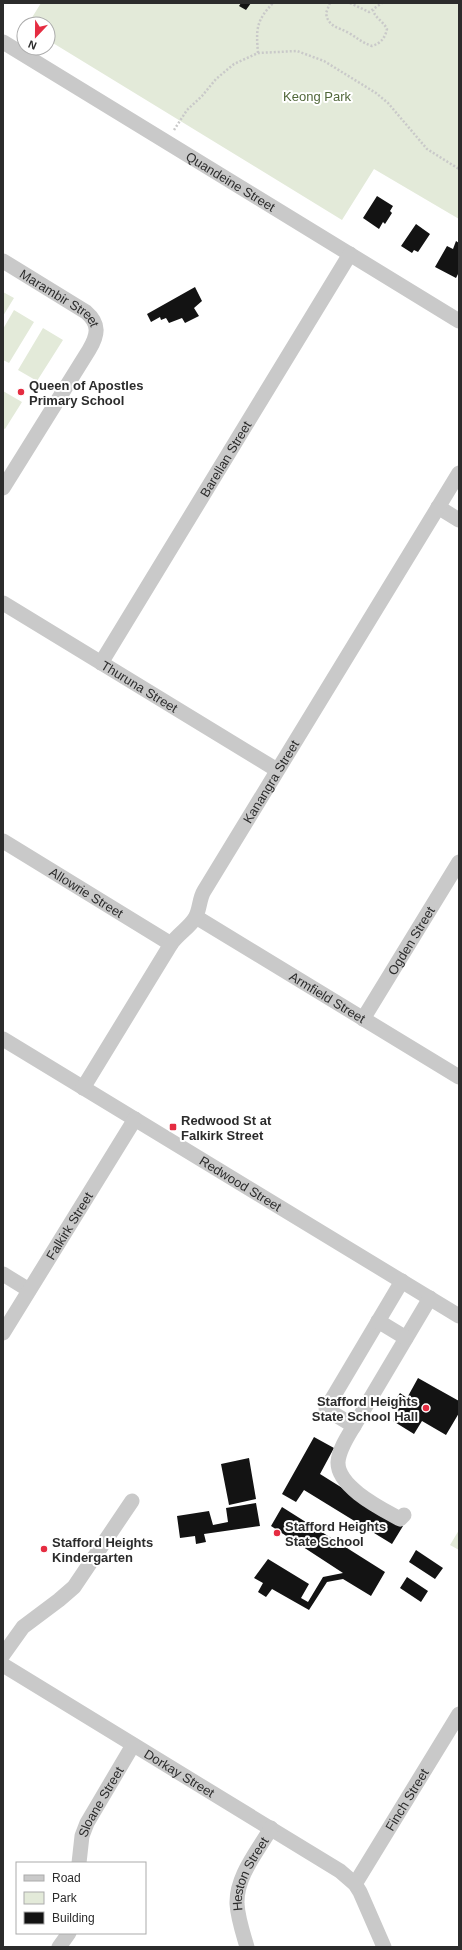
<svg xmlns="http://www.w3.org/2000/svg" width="462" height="1950" viewBox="0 0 462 1950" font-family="Arial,sans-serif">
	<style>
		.green { fill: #e3ead9 }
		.building { fill: #131313 }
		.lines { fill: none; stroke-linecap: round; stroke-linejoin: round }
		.path { stroke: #c9c9c9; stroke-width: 2.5; stroke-dasharray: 2 2; stroke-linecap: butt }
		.minor { stroke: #c9c9c9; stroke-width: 15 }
		.poi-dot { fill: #e52c41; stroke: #fff; stroke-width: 1.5 }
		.labels { text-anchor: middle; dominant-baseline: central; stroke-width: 4; stroke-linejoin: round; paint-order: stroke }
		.park-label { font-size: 13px; fill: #51673a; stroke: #fff }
		.street-label { font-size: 13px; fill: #2c2c2c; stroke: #fff }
		.poi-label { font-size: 13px; font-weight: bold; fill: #2c2c2c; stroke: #fff; text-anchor: start }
	</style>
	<rect width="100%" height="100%" fill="#fff"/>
	<path class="green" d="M 41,3 L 459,3 L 459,219 L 374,169 L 342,220 L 48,40 L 48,24 L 28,24 Z
		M 3,292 L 14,298 L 3,316 Z
		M 14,310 L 34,322 L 9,363 L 3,360 L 3,329 Z
		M 43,328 L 63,340 L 37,381 L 18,370 Z
		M 3,391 L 22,402 L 5,429 L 3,428 Z
		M 459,1530 L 459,1550 L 450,1545 Z"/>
	<path class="building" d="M 241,3 L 251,3 L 246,10 L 239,6 Z
		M 377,196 L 393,206 L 390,211 L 392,213 L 385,224 L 383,222 L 379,229 L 363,218 Z
		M 416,224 L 430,234 L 418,252 L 414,250 L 412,253 L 401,246 Z
		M 456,241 L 459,243 L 459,272 L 456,278 L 435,267 L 447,246 L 453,249 Z
		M 195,287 L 202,301 L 194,308 L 199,316 L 185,323 L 182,318 L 169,323 L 166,318 L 161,320 L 160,317 L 151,322 L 147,314 Z
		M 418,1378 L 459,1401 L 459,1413 L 446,1435 L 422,1421 L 414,1434 L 393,1421 L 396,1411 L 392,1405 L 400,1393 L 407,1398 Z
		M 314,1437 L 334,1448 L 320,1474 L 403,1526 L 392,1544 L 304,1490 L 296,1502 L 282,1494 Z
		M 249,1458 L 256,1499 L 229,1505 L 221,1464 Z
		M 256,1503 L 260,1526 L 204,1534 L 206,1542 L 196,1544 L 195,1536 L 180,1538 L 177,1516 L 209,1511 L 213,1525 L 228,1522 L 226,1508 Z
		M 282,1507 L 385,1572 L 371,1596 L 343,1579 L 327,1582 L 309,1610 L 272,1589 L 266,1597 L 258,1592 L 263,1583 L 254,1578 L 268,1559 L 309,1584 L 301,1598 L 308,1602 L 323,1577 L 343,1573 L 271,1526 Z
		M 416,1550 L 443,1568 L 435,1579 L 409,1562 Z
		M 407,1577 L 428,1591 L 421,1602 L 400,1588 Z"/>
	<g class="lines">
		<path class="path" d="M 330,3 L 326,13 C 328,27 338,27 349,33 C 357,38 363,43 372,46 C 381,43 385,38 387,29 C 383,21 375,18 373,10
			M 350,3 L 369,12 L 382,3
			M 258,53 C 256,29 256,21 273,3
			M 174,130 L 187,110 L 202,96 L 216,79 L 234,64 L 258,53 L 297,51 L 324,61 L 376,93 L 388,103 L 427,149 L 459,169"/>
		<g class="minor">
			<path id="s1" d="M 3,42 L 459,321"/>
			<path id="s2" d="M 3,261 L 86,312 C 100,324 98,335 89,350 L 3,488"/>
			<path d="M 438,507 L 459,520"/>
			<path id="s3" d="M 3,603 L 277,770"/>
			<path id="s4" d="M 101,663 L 350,254"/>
			<path id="s5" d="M 3,841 L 171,944"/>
			<path id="s6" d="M 196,917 L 459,1077"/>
			<path id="s7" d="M 363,1019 L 459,862"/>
			<path id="s8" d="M 3,1039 L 459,1316"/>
			<path id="s9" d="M 83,1088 L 171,944 C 178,934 190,927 195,918 C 200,910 199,899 204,891 L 459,473"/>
			<path d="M 3,1274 L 29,1290"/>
			<path d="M 402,1281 L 326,1409 L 354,1426 L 430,1298"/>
			<path d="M 378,1321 L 406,1338"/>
			<path id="s10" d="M 3,1333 L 135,1119"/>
			<path d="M 354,1426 C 348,1436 339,1449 338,1462 C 337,1487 382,1509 400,1519 L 404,1515"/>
			<path d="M 3,1655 L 23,1627 L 59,1600 L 74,1587 L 132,1501"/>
			<path id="s11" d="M 3,1665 L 340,1871 L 355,1884 L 360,1892 L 384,1947"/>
			<path id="s12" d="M 79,1863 L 82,1836 L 87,1823 L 133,1745"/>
			<path id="s13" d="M 355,1884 L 459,1714"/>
			<path d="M 59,1947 L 69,1933"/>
			<path id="s14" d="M 247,1947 C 243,1933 238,1919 237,1904 C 236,1876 258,1851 271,1828"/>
		</g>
	</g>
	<g class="poi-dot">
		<circle cx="21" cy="392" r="4"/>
		<rect x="169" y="1123" width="8" height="8" rx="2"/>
		<circle cx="426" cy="1408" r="4"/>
		<circle cx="277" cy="1533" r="4"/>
		<circle cx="44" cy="1549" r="4"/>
	</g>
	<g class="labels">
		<g class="park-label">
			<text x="317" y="96">Keong Park</text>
		</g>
		<g class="street-label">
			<text stroke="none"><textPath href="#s1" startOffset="267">Quandeine Street</textPath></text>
			<text stroke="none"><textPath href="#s2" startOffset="68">Marambir Street</textPath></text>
			<text stroke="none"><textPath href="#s4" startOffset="239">Barellan Street</textPath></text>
			<text stroke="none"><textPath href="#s3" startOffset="160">Thuruna Street</textPath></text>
			<text stroke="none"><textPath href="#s9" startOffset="361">Kanangra Street</textPath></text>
			<text stroke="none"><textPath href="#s5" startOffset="98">Allowrie Street</textPath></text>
			<text stroke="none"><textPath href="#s7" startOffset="92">Ogden Street</textPath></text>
			<text stroke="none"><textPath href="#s6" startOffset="154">Armfield Street</textPath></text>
			<text stroke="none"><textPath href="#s8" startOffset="278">Redwood Street</textPath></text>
			<text stroke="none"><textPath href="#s10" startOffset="126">Falkirk Street</textPath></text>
			<text stroke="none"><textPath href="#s11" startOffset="207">Dorkay Street</textPath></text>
			<text stroke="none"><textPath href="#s13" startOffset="99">Finch Street</textPath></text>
			<text stroke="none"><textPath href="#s12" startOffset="66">Sloane Street</textPath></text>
			<text stroke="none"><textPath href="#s14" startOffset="77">Heston Street</textPath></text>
		</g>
		<g class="poi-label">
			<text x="29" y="385">Queen of Apostles<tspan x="29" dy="15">Primary School</tspan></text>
			<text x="181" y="1120">Redwood St at<tspan x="181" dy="15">Falkirk Street</tspan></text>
			<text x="418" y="1401" text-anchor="end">Stafford Heights<tspan x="418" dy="15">State School Hall</tspan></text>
			<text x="285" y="1526">Stafford Heights<tspan x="285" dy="15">State School</tspan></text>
			<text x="52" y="1542">Stafford Heights<tspan x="52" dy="15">Kindergarten</tspan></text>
		</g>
	</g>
	<rect width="462" height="1950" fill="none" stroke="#2c2c2c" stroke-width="8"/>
	<rect x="16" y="1862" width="130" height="72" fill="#ffffff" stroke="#ababab"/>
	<rect x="24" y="1875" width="20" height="6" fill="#c9c9c9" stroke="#ababab"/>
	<text x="52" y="1882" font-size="12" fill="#2c2c2c">Road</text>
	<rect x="24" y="1892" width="20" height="12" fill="#e3ead9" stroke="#ababab"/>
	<text x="52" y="1902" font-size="12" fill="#2c2c2c">Park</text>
	<rect x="24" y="1912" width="20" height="12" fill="#131313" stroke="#ababab"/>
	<text x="52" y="1922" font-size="12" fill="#2c2c2c">Building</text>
	<g transform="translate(36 36) rotate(202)"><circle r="19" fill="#ffffff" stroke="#ababab"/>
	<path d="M0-3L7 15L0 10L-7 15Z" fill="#e52c41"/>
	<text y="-6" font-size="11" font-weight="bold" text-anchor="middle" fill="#2c2c2c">N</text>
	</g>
</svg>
